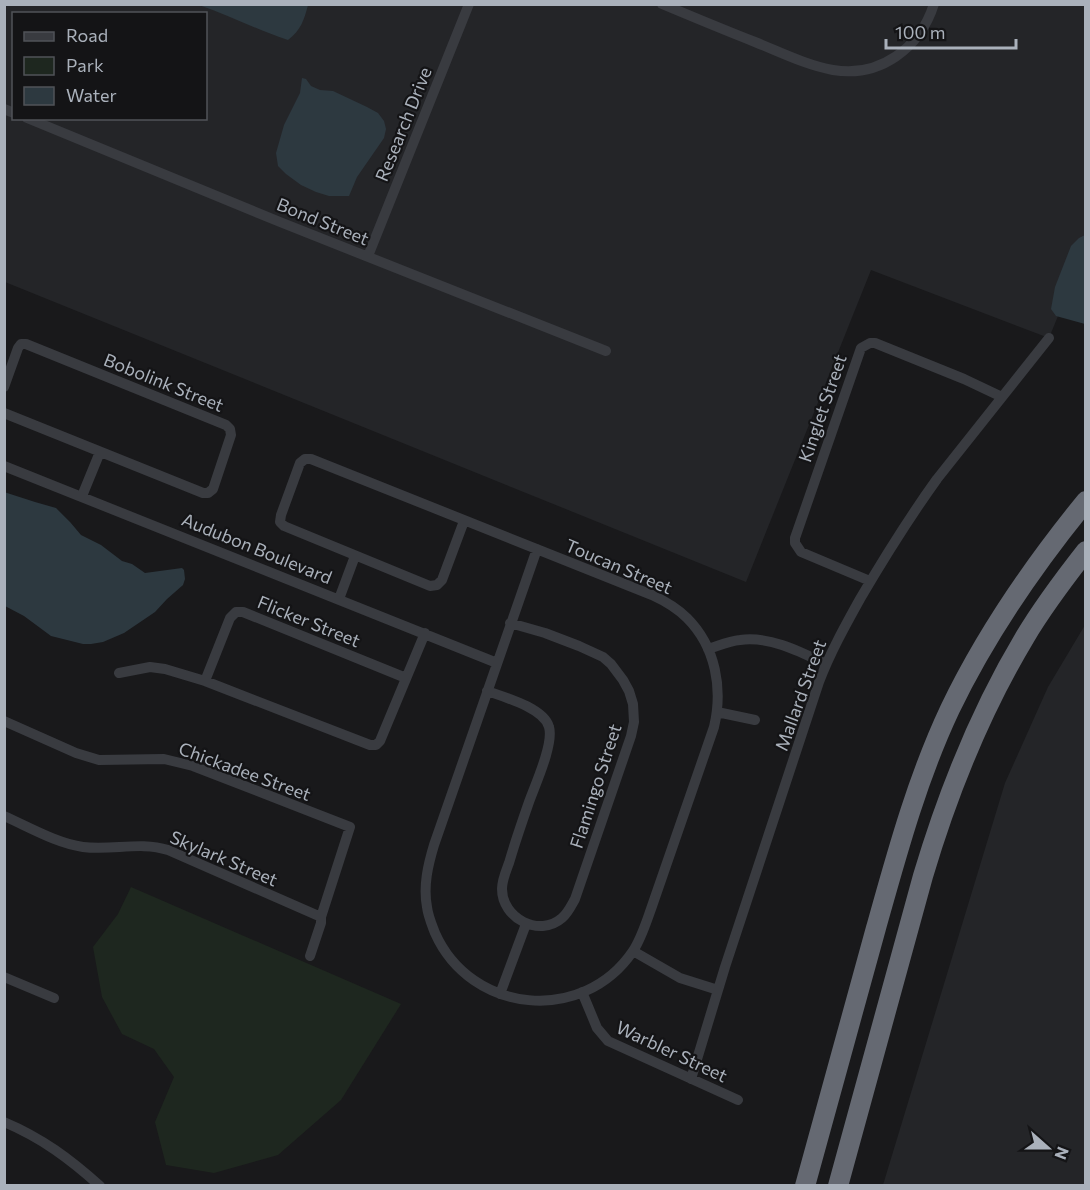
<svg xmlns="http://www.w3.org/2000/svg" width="1090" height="1190" viewBox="0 0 1090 1190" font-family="Commissioner,sans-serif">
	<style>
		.built { fill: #242528; fill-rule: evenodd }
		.green { fill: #1e271f }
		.water { fill: #2d3940 }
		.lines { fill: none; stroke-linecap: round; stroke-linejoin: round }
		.street { stroke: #393b40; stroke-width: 10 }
		.highway { stroke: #656972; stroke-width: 20 }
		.labels { text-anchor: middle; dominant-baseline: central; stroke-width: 4.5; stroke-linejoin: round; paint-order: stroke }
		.street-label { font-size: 18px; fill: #aab1bb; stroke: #141416 }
	</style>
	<rect width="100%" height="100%" fill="#19191b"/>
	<path class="built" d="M 4,5 L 1085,5 L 1085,250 L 1049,338 L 871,270 L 746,582 L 5,282 ZM 14,14 L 206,14 L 206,118 L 14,118 Z
		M 1085,625 L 1085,1185 L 883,1185 L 1005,783 L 1048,687 Z"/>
	<path class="green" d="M 131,887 L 401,1004 L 341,1100 L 278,1155 L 214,1173 L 166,1165 L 155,1122 L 174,1077 L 154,1049 L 122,1034 L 102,997 L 93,947 L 118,914 Z"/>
	<path class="water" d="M 199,5 L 308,5 C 304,20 301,30 288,40 C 257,30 229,15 199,5 Z
		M 302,78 L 306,79 L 311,86 L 320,90 L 333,91 L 367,107 L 378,113 L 384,121 L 386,129 L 384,138 L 357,177 L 349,196 L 329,196 L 316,192 L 301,185 L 286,174 L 278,166 L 276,153 L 284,125 L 300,93 Z
		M 1085,235 L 1086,235 L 1085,324 L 1056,316 L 1051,309 L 1055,287 L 1071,246 L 1079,238 Z
		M 4,492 L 35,502 L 56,508 L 70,522 L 81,535 L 101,545 L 122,561 L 132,564 L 145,573 L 182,568 L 184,570 L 185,579 L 183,585 L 167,599 L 155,612 L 124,633 L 103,642 L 91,644 L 83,644 L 51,636 L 24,616 L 5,606 Z"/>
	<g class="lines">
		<path class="street" d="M 662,4 C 693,17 724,30 755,42 C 780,52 806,65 833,70 C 880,78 920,48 934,4
			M 4,109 L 14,113
			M 27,118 L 280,222 L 606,351
			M 368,256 L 469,4
			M 4,387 L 18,348 L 21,344 L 26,344 L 226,425 L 230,429 L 231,435 L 213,489 L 208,493 L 203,493 L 4,413
			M 4,466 L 497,663
			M 82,496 L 100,452
			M 464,521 L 442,580 L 437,585 L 430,586 L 284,526 L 280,522 L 281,515 L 300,463 L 305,459 L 311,459 L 652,595 C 665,601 677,608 687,618 C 716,647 723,689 714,727 L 651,909 C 646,923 641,939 633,951 C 583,1025 471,1014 435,933 C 432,925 428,916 427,907 C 423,886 428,865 434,845 L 537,549
			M 870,581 L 801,552 L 795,543 L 795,538 L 861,348 L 870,343 L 875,343 L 964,379 L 1002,397
			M 339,599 L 355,556
			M 708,649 C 718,646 729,641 740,640 C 770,636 799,651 826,664
			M 119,673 L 150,667 L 165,669 L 205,681 L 370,745 L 376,745 L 380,741 L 425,633
			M 205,681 L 230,618 L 236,612 L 243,612 L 406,678
			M 487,691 C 504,697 544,708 549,727 C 554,744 535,785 529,802 C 522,822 515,842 509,863 C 506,871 502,880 502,889 C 502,918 539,938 562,918 C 568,913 571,906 575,899 L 631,736 L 634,722 L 633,704 L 629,691 L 623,680 L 611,664 L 603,657 L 579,646 L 545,633 L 510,623
			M 717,712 L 755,720
			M 4,721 L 76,753 L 99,760 L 164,759 L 193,766 L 350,827 L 321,917 L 321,923 L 310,956
			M 4,816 C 29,827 56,843 83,847 C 112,851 140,841 168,850 L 321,917
			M 633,951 L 680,978 L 718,990
			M 4,977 L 54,998
			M 582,992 L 597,1028 L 608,1041 L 738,1100
			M 500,994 L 526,924
			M 691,1079 L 725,967 L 819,682 C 830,653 845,626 860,599 C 884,558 909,518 937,479 L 1049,338
			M 4,1122 C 42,1138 70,1159 100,1186"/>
		<path class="highway" d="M 805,1186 C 829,1100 852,1014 876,928 C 897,853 917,779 950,709 C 986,634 1033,566 1086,501
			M 838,1186 L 923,876 C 948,792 980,712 1025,637 C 1043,607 1064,579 1086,551"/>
	</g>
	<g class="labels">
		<g class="street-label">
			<text transform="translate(403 124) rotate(-68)">Research Drive</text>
			<text transform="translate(323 221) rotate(22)">Bond Street</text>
			<text transform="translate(164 382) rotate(22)">Bobolink Street</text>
			<text transform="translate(822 408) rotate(-71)">Kinglet Street</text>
			<text transform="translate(257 548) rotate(22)">Audubon Boulevard</text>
			<text transform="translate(619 566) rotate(23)">Toucan Street</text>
			<text transform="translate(309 621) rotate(22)">Flicker Street</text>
			<text transform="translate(800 695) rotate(-70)">Mallard Street</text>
			<text transform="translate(245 771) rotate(20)">Chickadee Street</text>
			<text transform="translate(595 786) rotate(-72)">Flamingo Street</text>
			<text transform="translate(224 858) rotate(23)">Skylark Street</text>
			<text transform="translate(672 1051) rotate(25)">Warbler Street</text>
		</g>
	</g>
	<rect width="1090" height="1190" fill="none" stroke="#aab1bb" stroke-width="12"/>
	<rect x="12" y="12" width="195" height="108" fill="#141416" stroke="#505358" stroke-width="1.5"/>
	<rect x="24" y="32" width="30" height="9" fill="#393b40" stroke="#505358" stroke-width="1.5"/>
	<text x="66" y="42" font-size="18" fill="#aab1bb">Road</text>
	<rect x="24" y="57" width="30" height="18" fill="#1e271f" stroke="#505358" stroke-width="1.5"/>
	<text x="66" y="72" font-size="18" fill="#aab1bb">Park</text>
	<rect x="24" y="87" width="30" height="18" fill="#2d3940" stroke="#505358" stroke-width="1.5"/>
	<text x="66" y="102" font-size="18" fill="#aab1bb">Water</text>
	<g transform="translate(1048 1148) rotate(111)" stroke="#141416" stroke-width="4.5" paint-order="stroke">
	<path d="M0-4.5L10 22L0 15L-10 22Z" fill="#aab1bb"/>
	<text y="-9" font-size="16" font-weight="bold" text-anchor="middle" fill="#aab1bb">N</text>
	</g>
	<path d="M886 39v9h130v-9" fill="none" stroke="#aab1bb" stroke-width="3"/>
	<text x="895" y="39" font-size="18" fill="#aab1bb" stroke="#141416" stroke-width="4.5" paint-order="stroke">100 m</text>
</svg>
